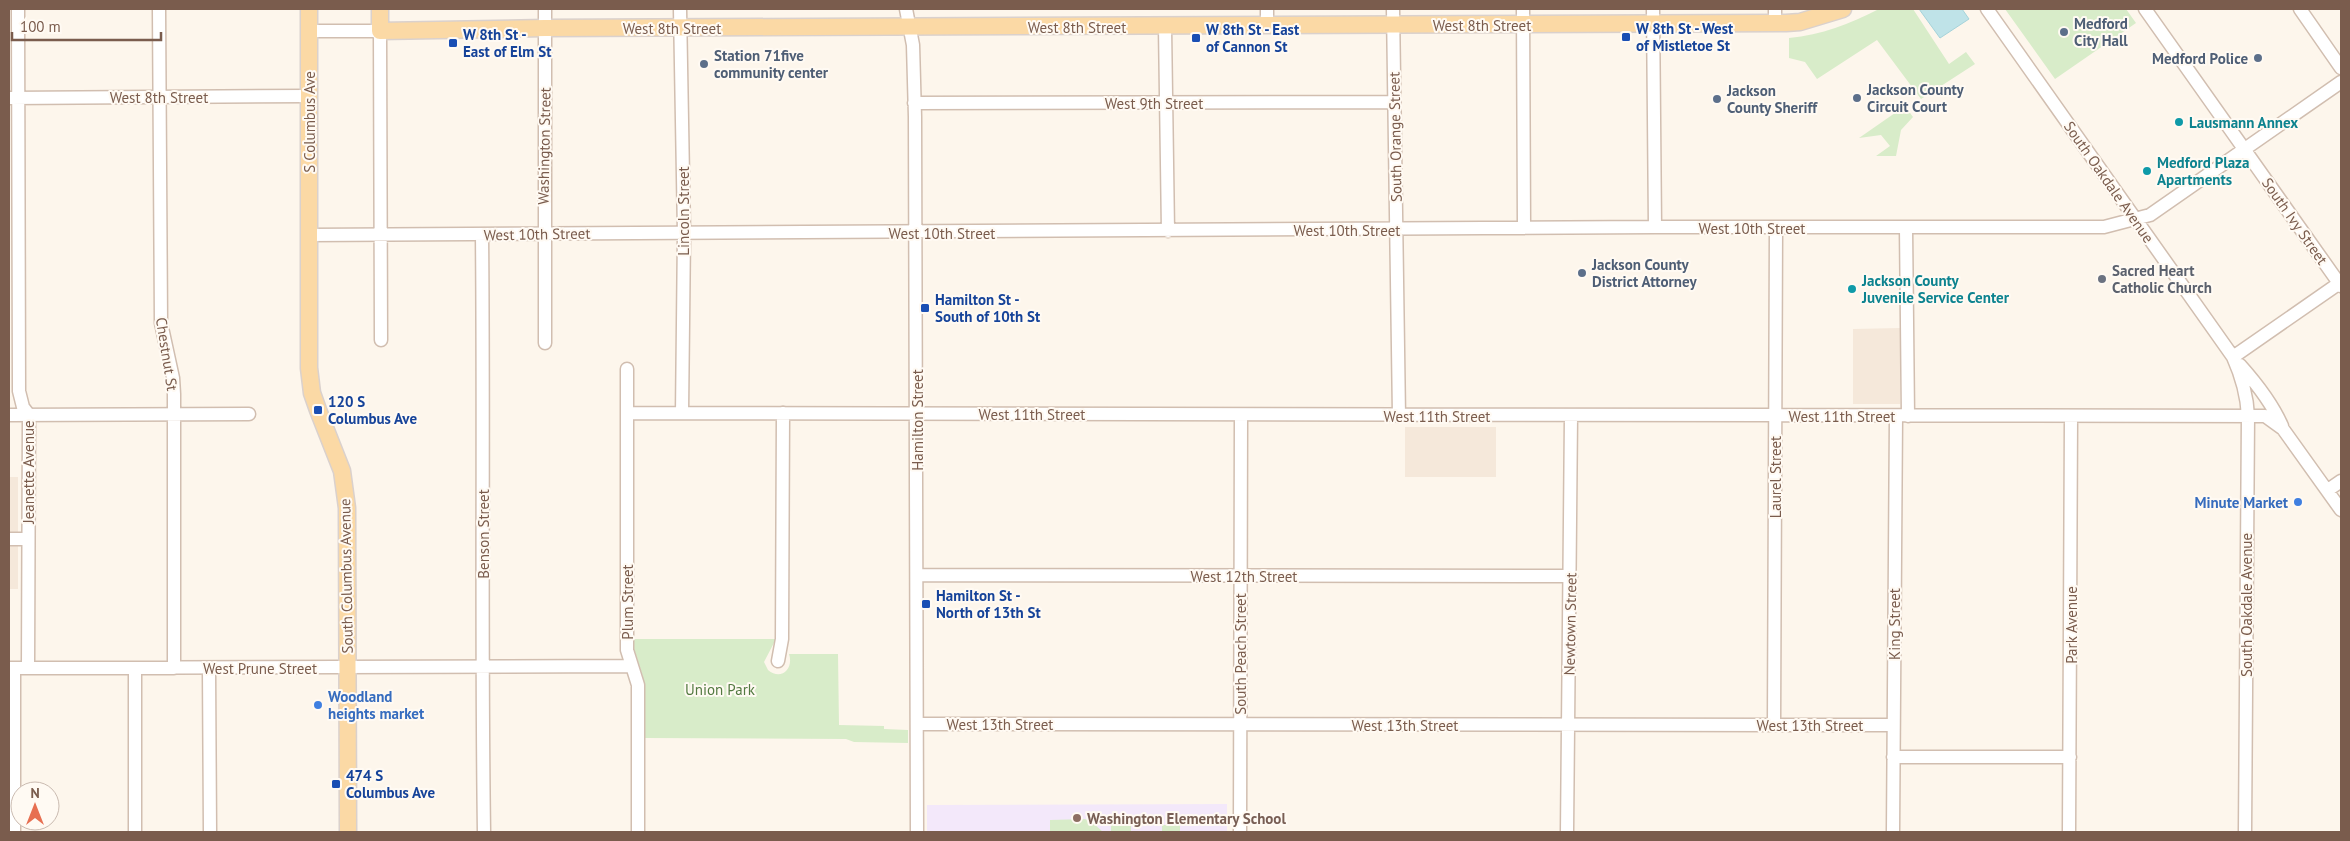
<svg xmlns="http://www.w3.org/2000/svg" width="2350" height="841" viewBox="0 0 2350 841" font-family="'PT Sans',sans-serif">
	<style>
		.residential { fill: #f5e8da }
		.education { fill: #f3e8fa }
		.green { fill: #d8ecc9 }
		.water { fill: #bfe3e8; stroke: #a5d3da }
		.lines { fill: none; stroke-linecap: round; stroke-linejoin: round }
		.minor-casing { stroke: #d1beb0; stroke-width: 15 }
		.major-casing { stroke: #dad1cd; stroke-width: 19 }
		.minor { stroke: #fff; stroke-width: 12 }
		.major { stroke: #fbd9a5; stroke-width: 16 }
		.service-dot { fill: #5c6f8a; stroke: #fffaf3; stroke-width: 2 }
		.transit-dot { fill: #1a4fb4; stroke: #fffaf3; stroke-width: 2 }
		.culture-dot { fill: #0f9aa8; stroke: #fffaf3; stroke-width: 2 }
		.worship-dot { fill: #6b7280; stroke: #fffaf3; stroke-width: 2 }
		.shop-dot { fill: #3f7fe0; stroke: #fffaf3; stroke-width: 2 }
		.education-dot { fill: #8d6e63; stroke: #fffaf3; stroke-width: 2 }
		.labels { text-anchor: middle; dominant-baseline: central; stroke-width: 4; stroke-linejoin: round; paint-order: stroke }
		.service-label { font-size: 15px; font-weight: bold; fill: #4e5e75; stroke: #fffaf3; text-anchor: start }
		.street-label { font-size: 15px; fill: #7a5c4d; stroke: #fffaf3 }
		.transit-label { font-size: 15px; font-weight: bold; fill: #164399; stroke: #fffaf3; text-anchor: start }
		.culture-label { font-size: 15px; font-weight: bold; fill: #0d838f; stroke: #fffaf3; text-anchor: start }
		.worship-label { font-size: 15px; font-weight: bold; fill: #5b616d; stroke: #fffaf3; text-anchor: start }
		.shop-label { font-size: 15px; font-weight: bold; fill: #366cbe; stroke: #fffaf3; text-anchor: end }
		.park-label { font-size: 15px; fill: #537a41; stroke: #fffaf3 }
		.education-label { font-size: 15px; font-weight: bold; fill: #785e54; stroke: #fffaf3; text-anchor: start }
	</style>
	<rect width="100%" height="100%" fill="#fdf6ec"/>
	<path class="residential" d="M 1900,328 L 1900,404 L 1853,404 L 1853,329 Z
		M 1405,427 L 1496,427 L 1496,477 L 1405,477 Z
		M 9,477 L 18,477 L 18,589 L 9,589 Z"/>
	<path class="education" d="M 1227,804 L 1227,832 L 927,832 L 927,805 Z"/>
	<path class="green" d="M 1879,9 L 1913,9 L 1949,64 L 1966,52 L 1975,64 L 1921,99 L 1877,40 L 1817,79 L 1805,62 L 1789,58 L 1789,38 C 1822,35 1849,24 1879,9 Z
		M 2005,9 L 2126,9 L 2136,23 L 2055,79 Z
		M 1905,106 L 1913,117 L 1901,130 L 1896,156 L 1876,156 L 1890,146 L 1881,135 L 1859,138 Z
		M 631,639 L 776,639 L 764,662 L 768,670 C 781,681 794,669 789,654 L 838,654 L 839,725 L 884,726 L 884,729 L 908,730 L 908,743 L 854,742 L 846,739 L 644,738 L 643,677 Z
		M 1131,816 L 1131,832 L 1111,832 L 1111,817 Z
		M 1085,819 L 1092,822 L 1103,832 L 1050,832 L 1050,820 Z
		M 1162,825 L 1180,825 L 1180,832 L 1162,832 Z"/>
	<path class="water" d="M 1919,9 L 1962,9 L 1969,19 L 1940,38 Z"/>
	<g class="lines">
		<g class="minor-casing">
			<path id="minor" d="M 18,9 L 19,391 L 23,407 L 29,415 L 28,668
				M 159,9 L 161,323 L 173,378 L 174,394 L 174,668
				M 545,9 L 545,343
				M 680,9 L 684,233 L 682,413
				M 906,9 L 913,45 L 915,117 L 917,832
				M 1393,9 L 1399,416
				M 1523,9 L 1524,228
				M 1653,9 L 1655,227
				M 1987,9 L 2233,357 C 2242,377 2247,395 2248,416 L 2245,832
				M 2145,9 L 2341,286
				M 2300,9 L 2341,68
				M 1775,23 L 1775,9
				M 1267,26 L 1267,9
				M 1165,27 L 1168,231
				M 309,31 L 380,31 L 381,340
				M 9,98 L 309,96
				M 914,103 L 1393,102
				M 1906,228 L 1908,416
				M 309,235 L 1655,227 L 2104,227 L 2150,215 L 2341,82
				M 482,235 C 484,434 481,633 484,832
				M 2233,357 L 2341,282
				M 2240,365 C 2257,384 2272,403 2282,426
				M 627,369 L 627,650 L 638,685 L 638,832
				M 627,413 L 2265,416 L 2283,429 L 2341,510
				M 9,415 L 249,414
				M 2328,490 L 2341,481
				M 9,539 L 28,539
				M 918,575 L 1571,576
				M 778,661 L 782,639 L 783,413
				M 9,668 L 632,666
				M 14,668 L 14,832
				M 135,669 L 135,832
				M 209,669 L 210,832
				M 918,724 L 1893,725
				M 1774,725 L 1776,228
				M 1893,757 L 2070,757
				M 1240,832 L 1241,416
				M 1567,832 L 1571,416
				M 1893,832 L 1896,416
				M 2069,832 L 2071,417"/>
		</g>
		<g class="major-casing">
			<path id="major" d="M 309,9 L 309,368 L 312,393 L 318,410 L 342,471 L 347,508 L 348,832
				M 380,9 L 380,31 L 545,28 L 1786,23 L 1800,22 L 1843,9"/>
		</g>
		<use href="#minor" class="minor"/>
		<use href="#major" class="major"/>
	</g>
	<g class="service-dot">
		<circle cx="2064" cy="32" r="5"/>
		<circle cx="2258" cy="58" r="5"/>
		<circle cx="704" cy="64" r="5"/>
		<circle cx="1857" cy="98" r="5"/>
		<circle cx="1717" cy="99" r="5"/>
		<circle cx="1582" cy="273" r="5"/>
	</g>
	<g class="transit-dot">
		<rect x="1621" y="32" width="10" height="10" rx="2.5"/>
		<rect x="1191" y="33" width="10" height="10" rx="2.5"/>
		<rect x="448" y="38" width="10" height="10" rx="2.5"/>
		<rect x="920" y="303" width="10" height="10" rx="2.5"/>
		<rect x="313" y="405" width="10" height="10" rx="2.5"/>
		<rect x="921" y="599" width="10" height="10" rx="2.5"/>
		<rect x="331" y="779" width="10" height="10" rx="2.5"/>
	</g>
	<g class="culture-dot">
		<circle cx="2179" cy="122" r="5"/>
		<circle cx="2147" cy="171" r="5"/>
		<circle cx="1852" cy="289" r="5"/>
	</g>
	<circle class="worship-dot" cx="2102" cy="279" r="5"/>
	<g class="shop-dot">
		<circle cx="2298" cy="502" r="5"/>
		<circle cx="318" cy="705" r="5"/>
	</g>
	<circle class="education-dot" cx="1077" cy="818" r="5"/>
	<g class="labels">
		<g class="service-label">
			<text x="2074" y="23">Medford<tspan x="2074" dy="17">City Hall</tspan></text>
			<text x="714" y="55">Station 71five<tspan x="714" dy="17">community center</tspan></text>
			<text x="2248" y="58" text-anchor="end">Medford Police</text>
			<text x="1867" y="89">Jackson County<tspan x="1867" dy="17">Circuit Court</tspan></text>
			<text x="1727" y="90">Jackson<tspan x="1727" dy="17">County Sheriff</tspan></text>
			<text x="1592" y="264">Jackson County<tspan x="1592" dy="17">District Attorney</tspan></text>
		</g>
		<g class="street-label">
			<text x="1482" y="25">West 8th Street</text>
			<text x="1077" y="27">West 8th Street</text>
			<text x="672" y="28">West 8th Street</text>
			<text x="159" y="97">West 8th Street</text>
			<text x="1154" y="103">West 9th Street</text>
			<text transform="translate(309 122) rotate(-90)">S Columbus Ave</text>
			<text transform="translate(1395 137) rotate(-91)">South Orange Street</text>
			<text transform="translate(544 146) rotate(-89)">Washington Street</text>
			<text transform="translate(2109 182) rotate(55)">South Oakdale Avenue</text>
			<text transform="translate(683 211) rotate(-90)">Lincoln Street</text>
			<text transform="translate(2295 221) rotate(55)">South Ivy Street</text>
			<text x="1752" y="228">West 10th Street</text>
			<text x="1347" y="230">West 10th Street</text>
			<text x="942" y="233">West 10th Street</text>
			<text transform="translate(537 234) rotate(-1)">West 10th Street</text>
			<text transform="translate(167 354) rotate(81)">Chestnut St</text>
			<text x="1032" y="414">West 11th Street</text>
			<text x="1437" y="416">West 11th Street</text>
			<text x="1842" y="416">West 11th Street</text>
			<text transform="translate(917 420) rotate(-90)">Hamilton Street</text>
			<text transform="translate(28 472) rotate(-90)">Jeanette Avenue</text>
			<text transform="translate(1775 477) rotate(-90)">Laurel Street</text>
			<text transform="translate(483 534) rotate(-90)">Benson Street</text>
			<text transform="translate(346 576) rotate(-91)">South Columbus Avenue</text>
			<text x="1244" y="576">West 12th Street</text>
			<text transform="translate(627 602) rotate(-90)">Plum Street</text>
			<text transform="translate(2246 605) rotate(-90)">South Oakdale Avenue</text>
			<text transform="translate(1570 624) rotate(-89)">Newtown Street</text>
			<text transform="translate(1894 624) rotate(-90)">King Street</text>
			<text transform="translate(2071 625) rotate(-90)">Park Avenue</text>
			<text transform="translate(1240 654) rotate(-90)">South Peach Street</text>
			<text x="260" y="668">West Prune Street</text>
			<text x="1000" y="724">West 13th Street</text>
			<text x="1405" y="725">West 13th Street</text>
			<text x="1810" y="725">West 13th Street</text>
		</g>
		<g class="transit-label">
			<text x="1636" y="28">W 8th St - West<tspan x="1636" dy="17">of Mistletoe St</tspan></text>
			<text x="1206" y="29">W 8th St - East<tspan x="1206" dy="17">of Cannon St</tspan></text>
			<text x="463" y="34">W 8th St -<tspan x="463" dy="17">East of Elm St</tspan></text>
			<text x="935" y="299">Hamilton St -<tspan x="935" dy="17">South of 10th St</tspan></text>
			<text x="328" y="401">120 S<tspan x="328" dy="17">Columbus Ave</tspan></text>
			<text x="936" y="595">Hamilton St -<tspan x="936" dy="17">North of 13th St</tspan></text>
			<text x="346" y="775">474 S<tspan x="346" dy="17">Columbus Ave</tspan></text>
		</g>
		<g class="culture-label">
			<text x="2189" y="122">Lausmann Annex</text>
			<text x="2157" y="162">Medford Plaza<tspan x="2157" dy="17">Apartments</tspan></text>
			<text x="1862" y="280">Jackson County<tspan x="1862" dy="17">Juvenile Service Center</tspan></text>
		</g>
		<g class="worship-label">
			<text x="2112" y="270">Sacred Heart<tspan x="2112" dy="17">Catholic Church</tspan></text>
		</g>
		<g class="shop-label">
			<text x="2288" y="502">Minute Market</text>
			<text x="328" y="696" text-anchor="start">Woodland<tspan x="328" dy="17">heights market</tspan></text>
		</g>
		<g class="park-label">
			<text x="720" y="689">Union Park</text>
		</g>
		<g class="education-label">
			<text x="1087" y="818">Washington Elementary School</text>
		</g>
	</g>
	<rect width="2350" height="841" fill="none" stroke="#7a5c4d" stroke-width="20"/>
	<g transform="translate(35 806)"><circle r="24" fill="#fffaf3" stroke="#cabbb1"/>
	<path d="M0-4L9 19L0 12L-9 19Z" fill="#e76f51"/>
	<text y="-8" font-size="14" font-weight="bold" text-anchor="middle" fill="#7a5c4d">N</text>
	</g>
	<path d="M12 32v8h149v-8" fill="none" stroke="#7a5c4d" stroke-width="2.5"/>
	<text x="20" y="32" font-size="15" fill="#7a5c4d" stroke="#fffaf3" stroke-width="4" paint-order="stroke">100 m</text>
</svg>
